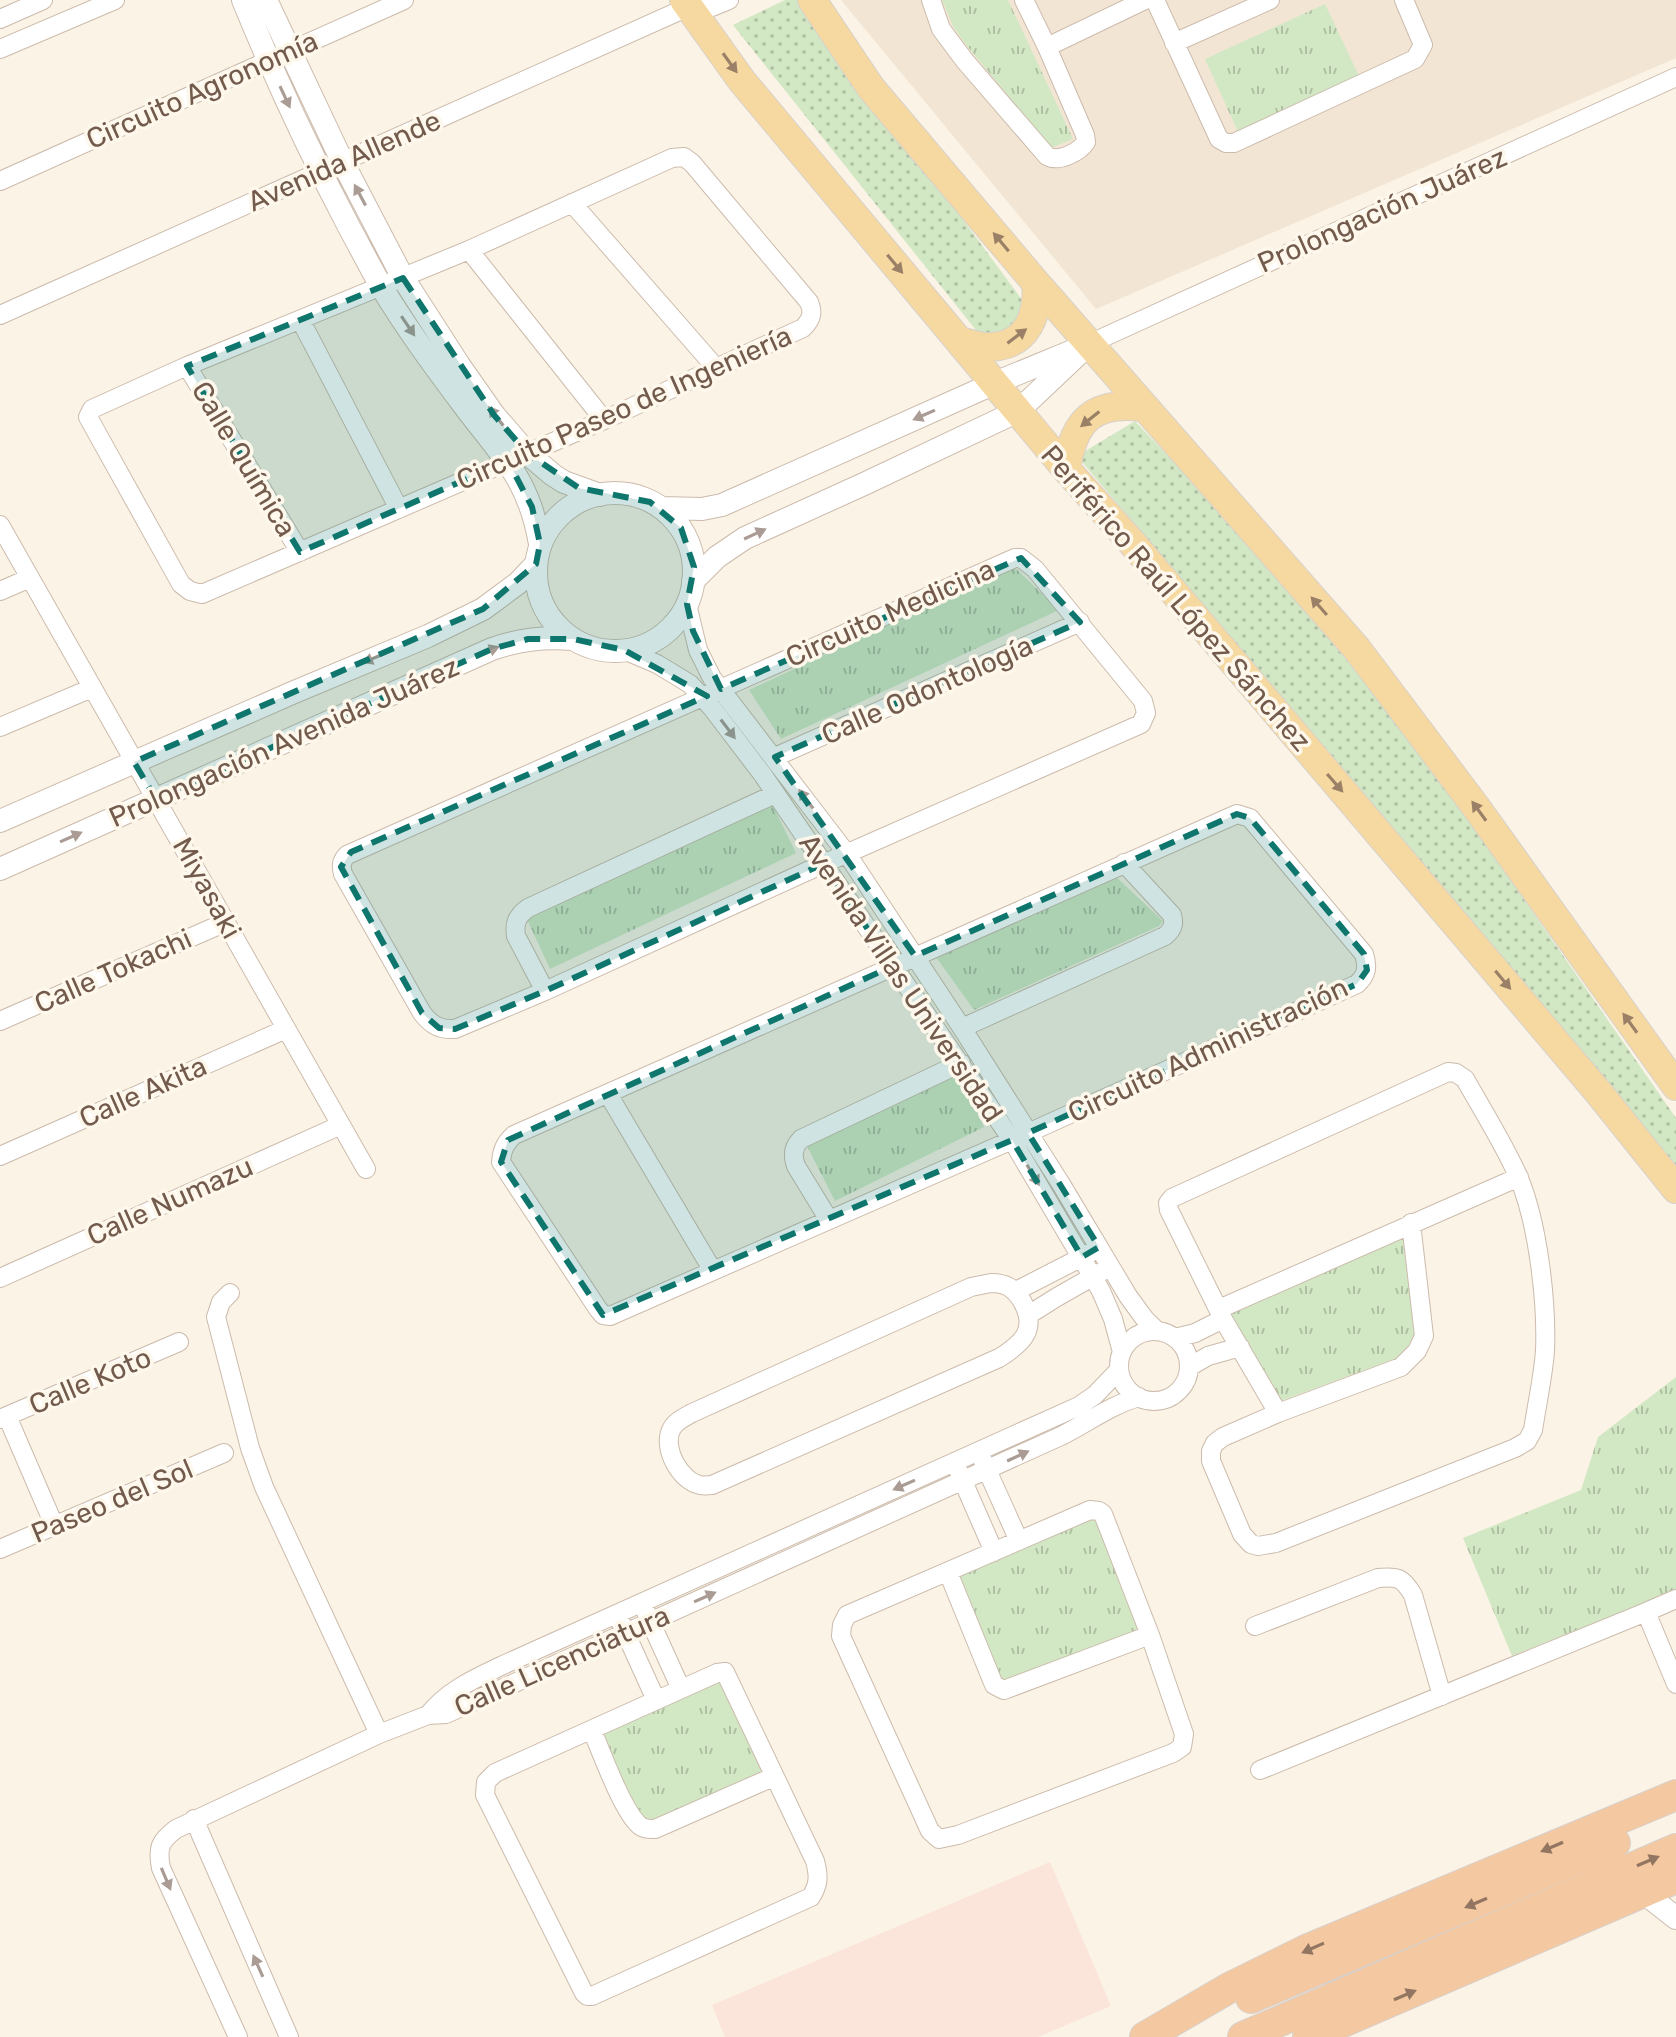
<svg xmlns="http://www.w3.org/2000/svg" width="1676" height="2037" viewBox="0 0 1676 2037" font-family="Rubik,sans-serif">
	<style>
		.residential { fill: #f2e5d4 }
		.commercial { fill: #fbe4d9 }
		.grass { fill: url(#grass-dots) }
		.park { fill: url(#park-tufts) }
		.lines { fill: none; stroke-linecap: round; stroke-linejoin: round }
		.minor-casing { stroke: #ccbbac; stroke-width: 20 }
		.tertiary-casing { stroke: #ccbbac; stroke-width: 24 }
		.primary-casing { stroke: #d8d1cd; stroke-width: 30 }
		.trunk-casing { stroke: #d8d1cd; stroke-width: 32 }
		.minor { stroke: #fff; stroke-width: 18 }
		.tertiary { stroke: #fff; stroke-width: 22 }
		.primary { stroke: #f6d8a1; stroke-width: 28 }
		.trunk { stroke: #f4c8a0; stroke-width: 30 }
		.oneway { fill: #9a8066 }
		.oneway2 { fill: #aa9c94 }
		.oneway3 { fill: #927661 }
		.marked { fill: #0f766e; fill-opacity: 0.2; stroke: #0f766e; stroke-width: 6; stroke-dasharray: 16 10; stroke-linejoin: round }
		.labels { text-anchor: middle; dominant-baseline: central; stroke-width: 7; stroke-linejoin: round; paint-order: stroke }
		.street-label { font-size: 28px; fill: #725a4c; stroke: #fef7eb }
	</style>
	<defs>
		<pattern id="grass-dots" width="8" height="8" patternUnits="userSpaceOnUse" patternTransform="scale(2)"><rect width="8" height="8" fill="#d2e8c4"/><path d="M2 2h.1M6 6h.1" fill="none" stroke="#afbfa1" stroke-width="1.8" stroke-linecap="round"/></pattern>
		<pattern id="park-tufts" width="24" height="20" patternUnits="userSpaceOnUse" patternTransform="scale(2)"><rect width="24" height="20" fill="#d2e8c4"/><path d="M3 7l-1-3M5 7V3M7 7l1-3M15 17l-1-3M17 17v-4M19 17l1-3" fill="none" stroke="#afbfa1"/></pattern>
	</defs>
	<rect width="100%" height="100%" fill="#fbf3e5"/>
	<path class="residential" d="M 841,0 L 1676,0 L 1676,58 L 1096,309 Z"/>
	<path class="commercial" d="M 1050,1862 L 1111,2006 L 1038,2037 L 725,2037 L 712,2005 Z"/>
	<path class="grass" d="M 785,0 L 801,0 L 1023,301 L 1025,311 L 1002,335 L 979,334 L 733,25 Z
		M 1135,421 L 1278,573 L 1441,780 L 1676,1118 L 1676,1165 L 1077,456 Z"/>
	<path class="park" d="M 942,0 L 1008,0 L 1073,139 L 1051,148 L 964,42 L 953,26 Z
		M 1325,4 L 1359,76 L 1238,132 L 1205,59 Z
		M 1013,566 L 1059,610 L 781,739 L 749,690 Z
		M 772,804 L 796,853 L 550,969 L 527,919 Z
		M 1114,875 L 1163,921 L 1159,926 L 974,1010 L 936,957 Z
		M 957,1072 L 984,1127 L 835,1201 L 807,1146 Z
		M 1403,1234 L 1415,1337 L 1400,1357 L 1278,1402 L 1227,1312 Z
		M 1676,1377 L 1676,1590 L 1512,1656 L 1463,1538 L 1581,1490 L 1598,1437 Z
		M 1095,1518 L 1140,1630 L 1003,1685 L 956,1575 Z
		M 723,1675 L 769,1775 L 644,1826 L 595,1732 Z"/>
	<g class="lines">
		<g class="minor-casing">
			<path id="minor" d="M 931,0 L 941,29 L 965,61 L 1047,156 C 1059,163 1079,152 1086,142 L 1085,135 L 1047,47 L 1024,0
				M 1155,0 L 1219,139 L 1226,143 L 1234,143 L 1415,59 L 1423,45 L 1404,0
				M 0,19 L 43,0
				M 1174,43 L 1270,0
				M 1047,47 L 1145,0
				M 0,49 L 115,0
				M 684,157 L 692,163 L 809,302 C 814,313 811,320 803,328 L 604,420 L 202,594 L 190,591 L 181,584 L 88,417 L 92,409 L 187,366 L 469,250 L 672,158 Z
				M 0,181 L 404,0
				M 572,203 L 717,369
				M 469,250 L 604,420
				M 0,315 L 688,7 L 712,7 L 729,0
				M 301,321 L 399,509
				M 1089,344 L 1676,77
				M 187,366 L 300,552
				M 0,525 L 366,1169
				M 1015,558 L 1021,558 L 1035,569 L 1143,701 L 1146,713 L 1141,724 L 823,864 L 545,991 L 455,1029 C 440,1030 431,1025 422,1013 L 343,874 C 341,866 341,861 347,855 Z
				M 0,591 L 30,578
				M 687,604 L 698,650 L 712,678 L 847,854 L 962,1028 L 1061,1184 L 1128,1296 L 1144,1318 L 1157,1331
				M 624,650 L 657,664 L 690,684 L 712,708 L 763,775 L 1012,1140 L 1101,1291 L 1113,1319 L 1122,1352
				M 0,727 L 92,688
				M 775,757 L 1080,622
				M 1237,814 L 1250,818 L 1364,954 C 1368,967 1367,975 1357,984 L 1028,1133 L 610,1316 L 603,1315 L 598,1309 L 501,1162 C 502,1150 505,1143 514,1135 Z
				M 545,991 L 516,936 C 514,923 517,916 528,908 L 775,794
				M 0,1021 L 226,922
				M 962,1028 L 1165,936 C 1172,930 1175,925 1172,915 L 1124,863
				M 608,1094 L 713,1271
				M 0,1156 L 286,1029
				M 829,1220 L 796,1166 C 792,1155 793,1147 801,1139 L 961,1063
				M 0,1278 L 341,1125
				M 991,1283 C 1006,1283 1014,1288 1022,1301 C 1038,1329 1023,1343 999,1358 L 712,1485 C 708,1485 705,1486 700,1485 C 680,1481 661,1447 672,1428 C 676,1421 685,1417 692,1413 L 971,1287 Z
				M 1016,1291 L 1090,1253
				M 230,1293 L 221,1302 L 216,1317 L 250,1448 L 264,1487 L 379,1734
				M 1219,1309 L 1519,1177
				M 1030,1314 L 1057,1297 L 1101,1272
				M1119 1366a35 35 0 1 1 70 0a35 35 0 1 1-70 0Z
				M 1175,1338 L 1195,1333 L 1223,1319
				M 1189,1367 L 1208,1356 L 1240,1347
				M 1278,1413 L 1223,1319 L 1169,1210 L 1168,1203 L 1172,1198 L 1448,1072 L 1456,1073 L 1465,1079 C 1483,1111 1504,1144 1518,1176 C 1538,1222 1547,1302 1545,1351 C 1543,1377 1537,1404 1533,1430 L 1527,1441 L 1515,1448 L 1276,1543 L 1258,1546 L 1251,1544 L 1242,1534 L 1211,1461 L 1211,1451 L 1215,1443 L 1223,1437 L 1278,1413 L 1401,1367 L 1417,1351 L 1424,1336 L 1411,1223
				M 7,1416 L 54,1525
				M 0,1419 L 179,1342
				M 983,1461 L 1019,1541
				M 959,1472 L 994,1552
				M 1090,1510 L 1099,1511 L 1103,1514 L 1150,1635 L 1184,1734 L 1182,1747 L 1173,1753 L 958,1835 L 939,1839 L 930,1831 L 841,1636 L 842,1625 L 847,1615 Z
				M 0,1549 L 224,1453
				M 948,1572 L 994,1685 L 1004,1690 L 1150,1635
				M 646,1612 L 681,1689
				M 1646,1612 L 1676,1599
				M 621,1623 L 656,1700
				M 1255,1626 L 1378,1578 C 1398,1576 1403,1578 1413,1595 L 1442,1696
				M 725,1672 L 815,1861 C 819,1876 819,1884 811,1897 L 592,1996 L 587,1996 L 584,1993 L 485,1795 L 486,1782 L 495,1773 L 717,1673 Z
				M 428,1715 C 448,1690 476,1678 503,1665 L 1079,1406 L 1095,1395 L 1119,1370
				M 592,1730 C 602,1754 621,1806 637,1823 C 642,1829 648,1829 655,1829 L 773,1777
				M 1260,1770 L 1646,1612 L 1676,1684
				M 194,1819 L 289,2037
				M 238,2037 L 161,1868 C 157,1848 160,1841 176,1829 L 379,1734 L 428,1715 L 446,1714 L 1061,1436 C 1087,1423 1111,1405 1139,1397"/>
		</g>
		<g class="tertiary-casing">
			<path id="tertiary" d="M 243,0 C 275,78 310,153 349,227 C 360,247 370,267 381,286 C 406,328 436,368 465,407 C 502,456 529,479 540,544
				M 266,0 L 342,161 L 403,278 L 459,365 L 494,415 L 527,453 L 553,475 L 564,482 L 600,495
				M536 572a79 79 0 1 1 158 0a79 79 0 1 1-158 0Z
				M 662,508 L 702,509 L 722,505 L 995,383 L 1075,350
				M 693,581 L 717,557 L 745,538 L 864,484 L 1018,411 L 1089,344
				M 0,821 L 292,693 L 428,636 L 483,609 L 518,583 L 536,564
				M 0,869 L 492,649 C 520,639 544,637 573,639
				M 1643,1892 L 1676,1918"/>
		</g>
		<g class="primary-casing">
			<path id="primary" d="M 684,0 L 742,81 L 1066,469 L 1134,545 L 1471,942 L 1599,1093 L 1676,1189
				M 812,0 L 871,88 L 1036,283 L 1357,649 L 1476,807 L 1676,1086
				M 960,341 C 970,344 981,348 991,347 C 1028,345 1039,314 1036,283
				M 1066,469 C 1074,420 1093,401 1143,407"/>
		</g>
		<g class="trunk-casing">
			<path id="trunk" d="M 1251,1998 L 1615,1843
				M 1145,2037 L 1229,1988 L 1306,1950 L 1676,1795
				M 1243,2037 L 1676,1849
				M 1308,2037 L 1676,1878"/>
		</g>
		<use href="#minor" class="minor"/>
		<use href="#tertiary" class="tertiary"/>
		<use href="#primary" class="primary"/>
		<use href="#trunk" class="trunk"/>
	</g>
	<defs><path id="oneway-solid" d="M-6-.8H1V-3.2L6.5 0L1 3.2V.8H-6Z" transform="scale(2)"/></defs>
	<g class="oneway">
		<use href="#oneway-solid" transform="translate(730 63) rotate(54)"/>
		<use href="#oneway-solid" transform="translate(1001 242) rotate(-130)"/>
		<use href="#oneway-solid" transform="translate(895 264) rotate(50)"/>
		<use href="#oneway-solid" transform="translate(1017 336) rotate(-37)"/>
		<use href="#oneway-solid" transform="translate(1090 419) rotate(141)"/>
		<use href="#oneway-solid" transform="translate(1319 606) rotate(-131)"/>
		<use href="#oneway-solid" transform="translate(1335 783) rotate(49)"/>
		<use href="#oneway-solid" transform="translate(1479 811) rotate(-126)"/>
		<use href="#oneway-solid" transform="translate(1503 980) rotate(50)"/>
		<use href="#oneway-solid" transform="translate(1630 1023) rotate(-126)"/>
	</g>
	<g class="oneway2">
		<use href="#oneway-solid" transform="translate(285 97) rotate(65)"/>
		<use href="#oneway-solid" transform="translate(360 195) rotate(-118)"/>
		<use href="#oneway-solid" transform="translate(408 326) rotate(56)"/>
		<use href="#oneway-solid" transform="translate(924 415) rotate(156)"/>
		<use href="#oneway-solid" transform="translate(496 416) rotate(-128)"/>
		<use href="#oneway-solid" transform="translate(755 534) rotate(-25)"/>
		<use href="#oneway-solid" transform="translate(488 651) rotate(-22)"/>
		<use href="#oneway-solid" transform="translate(374 658) rotate(157)"/>
		<use href="#oneway-solid" transform="translate(728 729) rotate(53)"/>
		<use href="#oneway-solid" transform="translate(806 799) rotate(-127)"/>
		<use href="#oneway-solid" transform="translate(71 837) rotate(-24)"/>
		<use href="#oneway-solid" transform="translate(1033 1175) rotate(59)"/>
		<use href="#oneway-solid" transform="translate(1018 1456) rotate(-25)"/>
		<use href="#oneway-solid" transform="translate(904 1485) rotate(156)"/>
		<use href="#oneway-solid" transform="translate(705 1597) rotate(-24)"/>
		<use href="#oneway-solid" transform="translate(166 1879) rotate(67)"/>
		<use href="#oneway-solid" transform="translate(258 1966) rotate(-114)"/>
	</g>
	<g class="oneway3">
		<use href="#oneway-solid" transform="translate(1552 1847) rotate(157)"/>
		<use href="#oneway-solid" transform="translate(1648 1861) rotate(-23)"/>
		<use href="#oneway-solid" transform="translate(1476 1903) rotate(157)"/>
		<use href="#oneway-solid" transform="translate(1313 1948) rotate(156)"/>
		<use href="#oneway-solid" transform="translate(1405 1995) rotate(-23)"/>
	</g>
	<path class="marked" d="M 403,278 L 494,415 L 527,453 L 579,488 L 650,502 L 681,528 L 694,567 L 687,604 L 693,631 L 721,689 L 1021,558 L 1080,622 L 775,757 L 915,956 L 1237,814 L 1250,818 L 1364,954 L 1367,970 L 1357,984 L 1028,1133 L 1099,1247 L 1082,1257 L 1012,1140 L 603,1315 L 501,1162 L 508,1140 L 893,966 L 823,864 L 545,991 L 455,1029 L 439,1028 L 422,1013 L 341,867 L 351,852 L 707,696 L 624,650 L 573,639 L 528,639 L 492,649 L 156,799 L 134,762 L 483,609 L 536,564 L 540,544 L 532,507 L 508,461 L 300,552 L 187,366 Z"/>
	<g class="labels">
		<g class="street-label">
			<text transform="translate(202 90) rotate(-24)">Circuito Agronomía</text>
			<text transform="translate(344 161) rotate(-24)">Avenida Allende</text>
			<text transform="translate(1382 210) rotate(-24)">Prolongación Juárez</text>
			<text transform="translate(624 408) rotate(-24)">Circuito Paseo de Ingeniería</text>
			<text transform="translate(244 459) rotate(59)">Calle Química</text>
			<text transform="translate(1176 598) rotate(49)">Periférico Raúl López Sánchez</text>
			<text transform="translate(890 613) rotate(-24)">Circuito Medicina</text>
			<text transform="translate(927 690) rotate(-24)">Calle Odontología</text>
			<text transform="translate(284 742) rotate(-24)">Prolongación Avenida Juárez</text>
			<text transform="translate(207 888) rotate(61)">Miyasaki</text>
			<text transform="translate(113 971) rotate(-24)">Calle Tokachi</text>
			<text transform="translate(901 978) rotate(56)">Avenida Villas Universidad</text>
			<text transform="translate(1208 1050) rotate(-25)">Circuito Administración</text>
			<text transform="translate(143 1092) rotate(-24)">Calle Akita</text>
			<text transform="translate(170 1201) rotate(-24)">Calle Numazu</text>
			<text transform="translate(90 1381) rotate(-23)">Calle Koto</text>
			<text transform="translate(112 1501) rotate(-23)">Paseo del Sol</text>
			<text transform="translate(562 1661) rotate(-24)">Calle Licenciatura</text>
		</g>
	</g>
</svg>
